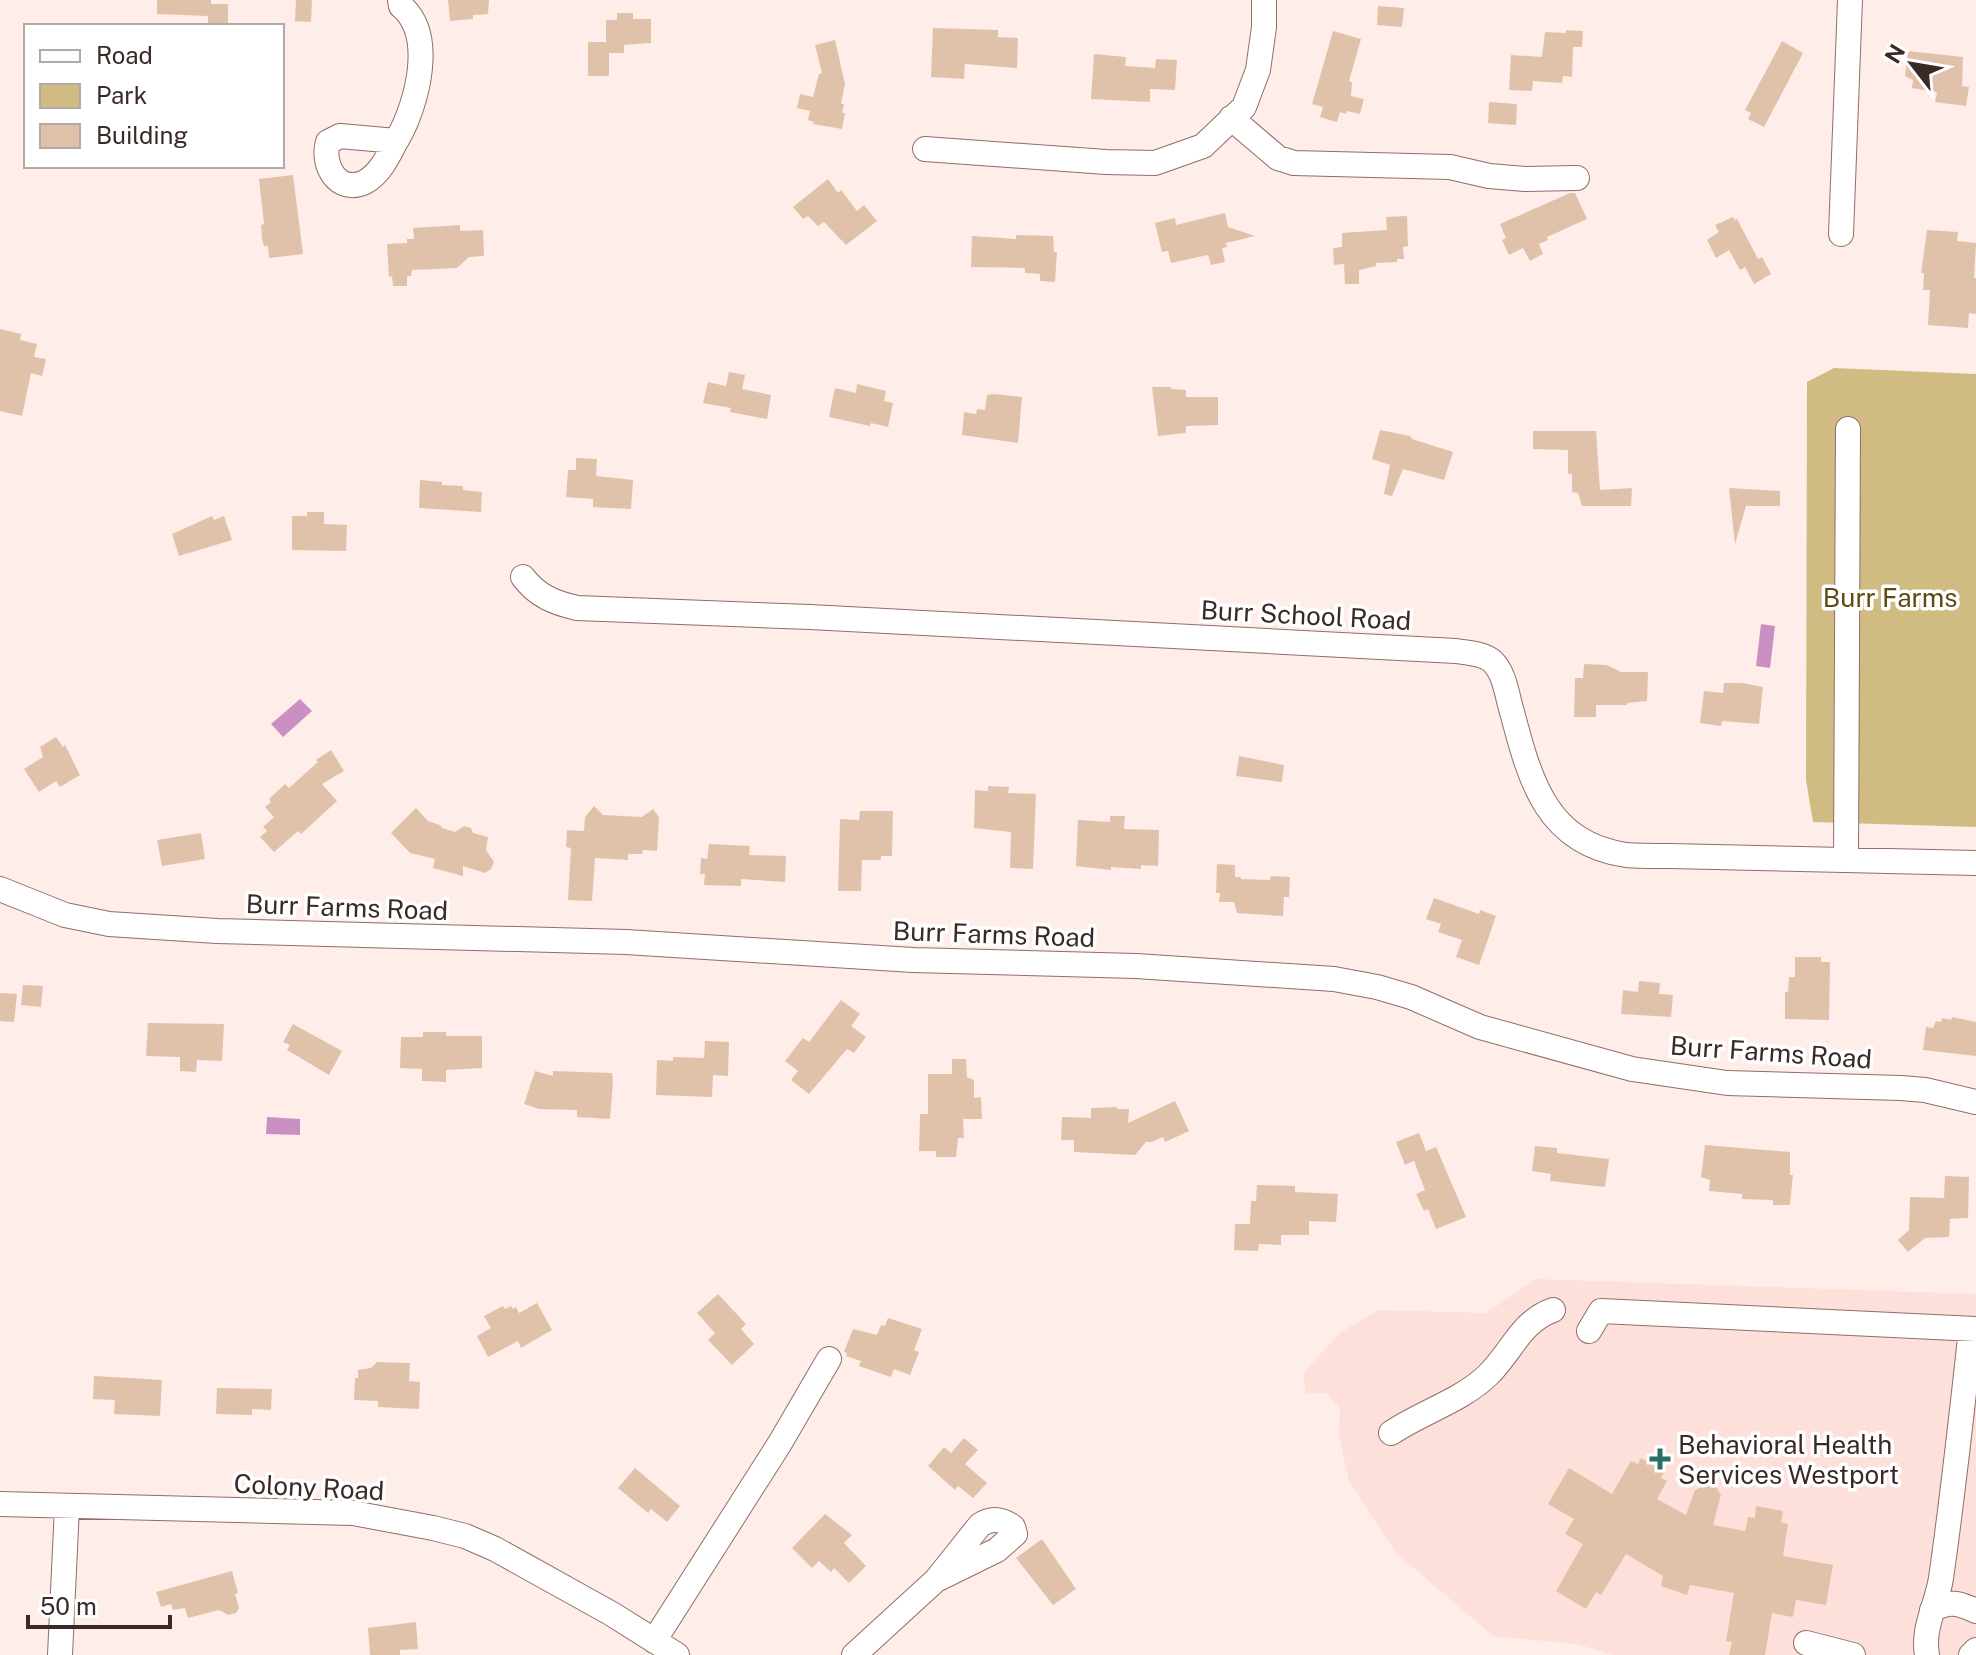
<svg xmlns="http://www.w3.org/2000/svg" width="1976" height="1655" viewBox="0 0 1976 1655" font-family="'Public Sans',sans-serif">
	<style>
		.built { fill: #fee0da }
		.green { fill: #d0bc83 }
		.water { fill: #ca90c3 }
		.building { fill: #e0c2aa }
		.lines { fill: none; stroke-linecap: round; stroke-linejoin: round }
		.minor-casing { stroke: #916d66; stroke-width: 26 }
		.minor { stroke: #fff; stroke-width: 24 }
		.poi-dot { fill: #2a6f63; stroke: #fff; stroke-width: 3 }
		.labels { text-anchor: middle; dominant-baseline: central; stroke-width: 7; stroke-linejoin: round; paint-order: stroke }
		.park-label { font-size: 26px; fill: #5c4a10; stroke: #fff }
		.street-label { font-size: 26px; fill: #392927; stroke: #fff }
		.poi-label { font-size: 26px; fill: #392927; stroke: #fff; text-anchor: start }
	</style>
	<rect width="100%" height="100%" fill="#feede9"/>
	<path class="built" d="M 1536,1279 L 1976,1294 L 1976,1655 L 1613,1655 L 1576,1644 L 1493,1636 L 1396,1553 L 1349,1481 L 1339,1436 L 1340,1408 L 1326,1393 L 1306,1394 L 1303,1373 L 1341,1332 L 1379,1310 L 1486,1313 Z"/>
	<path class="green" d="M 1834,368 L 1976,374 L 1976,827 L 1813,822 L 1806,780 L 1807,382 Z"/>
	<path class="water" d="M 1761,624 L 1775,626 L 1770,668 L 1756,666 Z
		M 300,699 L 312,711 L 283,737 L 271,724 Z
		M 267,1117 L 300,1119 L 300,1135 L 266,1134 Z"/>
	<path class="building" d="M 157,0 L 211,0 L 211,4 L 228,4 L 228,26 L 208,26 L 208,16 L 157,14 Z
		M 296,0 L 312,0 L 311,22 L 295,21 Z
		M 448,0 L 489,0 L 488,14 L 473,15 L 473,19 L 450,21 Z
		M 1378,6 L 1404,8 L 1402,27 L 1377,25 Z
		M 617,13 L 633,13 L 633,19 L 651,19 L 651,43 L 624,45 L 624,53 L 609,53 L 609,76 L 588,76 L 588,42 L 606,42 L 606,20 L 617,20 Z
		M 933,28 L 998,30 L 998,37 L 1018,38 L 1017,68 L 965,64 L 964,79 L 931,77 Z
		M 1566,30 L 1583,31 L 1582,47 L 1573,47 L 1572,77 L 1563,76 L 1562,83 L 1533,81 L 1532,91 L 1509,90 L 1511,55 L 1542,57 L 1545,32 L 1566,33 Z
		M 1333,31 L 1361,39 L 1349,81 L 1352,82 L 1351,96 L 1364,99 L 1360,114 L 1347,111 L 1346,114 L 1340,112 L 1337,122 L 1320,117 L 1323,107 L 1312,104 Z
		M 835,40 L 845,84 L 841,104 L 844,104 L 842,113 L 845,113 L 842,129 L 813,124 L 814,122 L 808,120 L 810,111 L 797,108 L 800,94 L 813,97 L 819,74 L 822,73 L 815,45 Z
		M 1782,41 L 1803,53 L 1764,127 L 1748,119 L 1751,113 L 1745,110 Z
		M 1908,51 L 1963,57 L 1962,86 L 1969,87 L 1966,106 L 1935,102 L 1937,92 L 1912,88 L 1913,80 L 1905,76 Z
		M 1094,54 L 1126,57 L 1125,66 L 1155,68 L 1156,59 L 1177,60 L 1175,90 L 1150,89 L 1150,102 L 1091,99 Z
		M 1489,102 L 1517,104 L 1516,125 L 1488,123 Z
		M 293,175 L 303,254 L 269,258 L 268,246 L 264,246 L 262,239 L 261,225 L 264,224 L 259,179 Z
		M 828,179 L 838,193 L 841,190 L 857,211 L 864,205 L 877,221 L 846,245 L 824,222 L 818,226 L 808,216 L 803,219 L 793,207 Z
		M 1570,193 L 1575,193 L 1587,219 L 1547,237 L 1548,240 L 1539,244 L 1543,254 L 1530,261 L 1523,248 L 1509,255 L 1502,240 L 1506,238 L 1500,224 Z
		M 1225,213 L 1228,227 L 1255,236 L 1226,243 L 1227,247 L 1222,248 L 1225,262 L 1211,265 L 1208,255 L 1171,263 L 1168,251 L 1162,252 L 1155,223 L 1175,218 L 1176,225 Z
		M 1407,216 L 1408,246 L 1403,247 L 1404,259 L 1397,259 L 1397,262 L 1376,263 L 1376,266 L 1359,270 L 1359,284 L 1345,284 L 1344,264 L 1334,265 L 1333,248 L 1342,247 L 1342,233 L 1387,230 L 1386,217 Z
		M 1733,217 L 1735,220 L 1737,219 L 1758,259 L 1762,257 L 1771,274 L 1754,284 L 1745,267 L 1740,270 L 1729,250 L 1716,258 L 1707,240 L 1719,232 L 1715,225 Z
		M 460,225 L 460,231 L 483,230 L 484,256 L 469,257 L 457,268 L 412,270 L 411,276 L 407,276 L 407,286 L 393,286 L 392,276 L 389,277 L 387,244 L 407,243 L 407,239 L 414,239 L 413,228 Z
		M 1927,230 L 1958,232 L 1957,241 L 1976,243 L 1974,278 L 1976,278 L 1976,314 L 1969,313 L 1968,328 L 1928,325 L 1930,290 L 1923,290 L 1924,273 L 1921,273 Z
		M 1016,235 L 1053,236 L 1054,252 L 1057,252 L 1055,282 L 1040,281 L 1040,274 L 1025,273 L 1025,268 L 971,267 L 972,236 L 1016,239 Z
		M 0,329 L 21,334 L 20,340 L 37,344 L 34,357 L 46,359 L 42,376 L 31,373 L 22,416 L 0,411 Z
		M 729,372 L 745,375 L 742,389 L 771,395 L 767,419 L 730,412 L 731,408 L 703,403 L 708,382 L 726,386 Z
		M 857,384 L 886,391 L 884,401 L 893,403 L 888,427 L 871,423 L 870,426 L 829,417 L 835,388 L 856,393 Z
		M 1152,387 L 1171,387 L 1171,389 L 1186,390 L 1186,397 L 1218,397 L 1218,425 L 1186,426 L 1186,433 L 1158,436 Z
		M 994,394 L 1022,397 L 1018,443 L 962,435 L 964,412 L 976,414 L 977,409 L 985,410 L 987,395 Z
		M 1380,430 L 1410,436 L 1412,439 L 1453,452 L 1444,480 L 1403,469 L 1392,496 L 1384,494 L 1390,465 L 1372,459 Z
		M 1533,431 L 1596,431 L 1600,490 L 1632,488 L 1631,506 L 1582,506 L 1578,493 L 1572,492 L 1572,474 L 1568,474 L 1568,450 L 1533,449 Z
		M 576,458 L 597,459 L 596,476 L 633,480 L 631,509 L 593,507 L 593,499 L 566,497 L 568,470 L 576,470 Z
		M 420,480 L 442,482 L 442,485 L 463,486 L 463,490 L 482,492 L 481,512 L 419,508 Z
		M 1729,488 L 1780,491 L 1780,506 L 1746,506 L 1735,544 Z
		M 307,512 L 324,512 L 324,524 L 347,525 L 346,551 L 292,550 L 292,516 L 307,516 Z
		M 212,516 L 214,520 L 224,516 L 232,540 L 179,556 L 172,534 Z
		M 1584,664 L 1607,665 L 1621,672 L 1648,672 L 1647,701 L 1627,703 L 1627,705 L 1596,705 L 1596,717 L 1574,717 L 1575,678 L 1583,678 Z
		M 1724,683 L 1742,683 L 1763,687 L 1759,724 L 1722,721 L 1721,726 L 1700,723 L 1704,691 L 1723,693 Z
		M 56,737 L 63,747 L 65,745 L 80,775 L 60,787 L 56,781 L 39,792 L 24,769 L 43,757 L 40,747 Z
		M 331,750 L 344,771 L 322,784 L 337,801 L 301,834 L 298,831 L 274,852 L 260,837 L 267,831 L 263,827 L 274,817 L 265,807 L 271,802 L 269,799 L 285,784 L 289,788 L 318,762 L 316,760 Z
		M 1239,756 L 1284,765 L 1282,782 L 1236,776 Z
		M 988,786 L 1009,787 L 1008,793 L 1036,794 L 1033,869 L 1010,868 L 1011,832 L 974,828 L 975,790 L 988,791 Z
		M 594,806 L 603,815 L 642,817 L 653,809 L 659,817 L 657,851 L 643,850 L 642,854 L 628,854 L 628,860 L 595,858 L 592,901 L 568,900 L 571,848 L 566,847 L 567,830 L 584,831 L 585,817 Z
		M 416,808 L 428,821 L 440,825 L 442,828 L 455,832 L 464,826 L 471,828 L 473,833 L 488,837 L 486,850 L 494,862 L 491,869 L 485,873 L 463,866 L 463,876 L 433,868 L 435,859 L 410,853 L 391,833 Z
		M 860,811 L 893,811 L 892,856 L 881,856 L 881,860 L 862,860 L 861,891 L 838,891 L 840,819 L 859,820 Z
		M 1110,816 L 1125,816 L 1124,829 L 1159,830 L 1158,866 L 1141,865 L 1141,869 L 1111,867 L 1111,870 L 1076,866 L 1078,820 L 1110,822 Z
		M 201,833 L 205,859 L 162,866 L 157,840 Z
		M 709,844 L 750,846 L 749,855 L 786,856 L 785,882 L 741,879 L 741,886 L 704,885 L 705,874 L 700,874 L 701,858 L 707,859 Z
		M 1217,864 L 1235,865 L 1235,877 L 1241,877 L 1241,879 L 1270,880 L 1271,876 L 1290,877 L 1289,897 L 1284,897 L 1283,916 L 1237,913 L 1234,902 L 1219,902 L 1220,893 L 1216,893 Z
		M 1434,898 L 1479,914 L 1480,910 L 1496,916 L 1479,965 L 1456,957 L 1462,940 L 1438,932 L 1441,924 L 1426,919 Z
		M 1795,957 L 1821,957 L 1821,962 L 1830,962 L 1829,1020 L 1785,1019 L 1785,992 L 1788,992 L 1789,977 L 1795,977 Z
		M 1639,981 L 1660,983 L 1659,994 L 1673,995 L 1671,1017 L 1621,1014 L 1623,990 L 1638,992 Z
		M 23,985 L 43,986 L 41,1007 L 21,1005 Z
		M 0,993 L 17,994 L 14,1022 L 0,1021 Z
		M 841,1000 L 860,1014 L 851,1026 L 866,1037 L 854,1053 L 847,1049 L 809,1094 L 791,1080 L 798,1071 L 785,1061 L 803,1038 L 809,1042 Z
		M 1952,1017 L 1976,1022 L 1976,1056 L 1923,1050 L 1926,1027 L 1933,1028 L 1936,1021 L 1941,1022 L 1942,1018 L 1951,1020 Z
		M 148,1023 L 224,1024 L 222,1061 L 197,1060 L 196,1072 L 180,1071 L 180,1057 L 146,1056 Z
		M 293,1024 L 342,1051 L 329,1075 L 287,1050 L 290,1045 L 283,1042 Z
		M 423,1032 L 446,1032 L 446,1036 L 482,1036 L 482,1068 L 446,1070 L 446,1082 L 422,1081 L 422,1069 L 400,1068 L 401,1037 L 423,1037 Z
		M 705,1041 L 729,1042 L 728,1076 L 713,1075 L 712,1097 L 656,1095 L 657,1060 L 673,1061 L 673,1057 L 704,1058 Z
		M 952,1059 L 966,1059 L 967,1077 L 974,1080 L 974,1098 L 981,1097 L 982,1119 L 963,1119 L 964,1138 L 958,1138 L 956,1157 L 936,1157 L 936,1151 L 919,1151 L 920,1114 L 928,1114 L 928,1074 L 952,1074 Z
		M 535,1071 L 553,1076 L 553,1071 L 612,1073 L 613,1082 L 610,1119 L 577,1117 L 577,1110 L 539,1109 L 524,1104 Z
		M 1175,1101 L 1189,1131 L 1165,1142 L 1163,1137 L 1152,1142 L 1146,1142 L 1135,1155 L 1074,1152 L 1074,1140 L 1061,1140 L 1062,1117 L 1091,1118 L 1091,1108 L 1117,1107 L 1117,1109 L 1129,1109 L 1128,1123 Z
		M 1419,1133 L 1426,1151 L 1436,1147 L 1466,1217 L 1436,1229 L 1428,1209 L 1424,1211 L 1416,1194 L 1425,1190 L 1414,1161 L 1405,1165 L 1396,1142 Z
		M 1705,1145 L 1790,1152 L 1790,1175 L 1793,1175 L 1790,1205 L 1773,1205 L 1773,1200 L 1742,1199 L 1742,1194 L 1709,1191 L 1710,1180 L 1701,1177 Z
		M 1535,1146 L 1557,1148 L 1557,1153 L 1609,1159 L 1605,1187 L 1550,1181 L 1551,1174 L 1532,1171 Z
		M 1945,1176 L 1969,1177 L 1968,1218 L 1950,1219 L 1949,1237 L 1925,1238 L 1908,1252 L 1898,1240 L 1909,1230 L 1910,1197 L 1944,1198 Z
		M 1257,1185 L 1295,1186 L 1295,1192 L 1338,1194 L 1336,1222 L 1309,1221 L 1309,1235 L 1281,1235 L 1281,1245 L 1259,1244 L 1258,1251 L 1234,1250 L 1235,1224 L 1250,1224 L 1251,1201 L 1256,1201 Z
		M 718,1294 L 746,1324 L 741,1329 L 754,1344 L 732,1365 L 708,1340 L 715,1333 L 697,1313 Z
		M 537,1303 L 552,1330 L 521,1348 L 518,1341 L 488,1357 L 477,1336 L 491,1328 L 484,1316 L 503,1306 L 505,1309 L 511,1306 L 513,1309 L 516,1307 L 519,1313 Z
		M 888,1318 L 922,1329 L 914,1350 L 919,1352 L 910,1375 L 894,1369 L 891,1377 L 859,1366 L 861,1361 L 846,1356 L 847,1353 L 844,1352 L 853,1329 L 877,1335 L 881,1325 L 885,1326 Z
		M 377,1362 L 410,1363 L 409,1381 L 420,1382 L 419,1409 L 378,1407 L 378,1401 L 354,1400 L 355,1378 L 358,1378 L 358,1370 L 371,1368 Z
		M 94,1376 L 162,1380 L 160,1416 L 114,1414 L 115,1400 L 93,1399 Z
		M 217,1388 L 272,1389 L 271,1410 L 252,1409 L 252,1415 L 216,1414 Z
		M 964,1438 L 978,1450 L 965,1464 L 987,1483 L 973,1498 L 958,1486 L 955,1490 L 928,1466 L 944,1447 L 951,1453 Z
		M 1641,1458 L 1664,1472 L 1661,1478 L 1667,1481 L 1657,1499 L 1686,1515 L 1695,1490 L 1707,1484 L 1716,1487 L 1721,1495 L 1713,1525 L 1745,1531 L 1748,1517 L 1755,1518 L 1756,1506 L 1783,1511 L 1781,1522 L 1788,1524 L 1783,1556 L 1833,1565 L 1826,1605 L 1796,1600 L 1793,1617 L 1772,1613 L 1765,1655 L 1729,1655 L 1732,1642 L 1726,1641 L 1734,1593 L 1690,1585 L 1687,1595 L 1661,1586 L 1663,1576 L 1626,1554 L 1601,1595 L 1596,1592 L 1586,1609 L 1556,1591 L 1583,1544 L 1565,1534 L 1574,1519 L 1548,1504 L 1569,1468 L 1612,1494 L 1631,1461 L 1638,1464 Z
		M 635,1468 L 680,1506 L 667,1522 L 651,1509 L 648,1513 L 618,1488 Z
		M 825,1514 L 852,1535 L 844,1543 L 866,1566 L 849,1583 L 834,1568 L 831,1572 L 819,1561 L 812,1568 L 792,1548 Z
		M 1042,1539 L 1076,1589 L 1053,1605 L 1016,1558 Z
		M 232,1571 L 238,1593 L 235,1594 L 239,1608 L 236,1613 L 228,1615 L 219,1610 L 188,1618 L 185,1608 L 173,1610 L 171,1604 L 161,1607 L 156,1592 Z
		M 416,1622 L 418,1649 L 400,1650 L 400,1655 L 370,1655 L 368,1628 Z"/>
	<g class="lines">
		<g class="minor-casing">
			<path id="minor" d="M 1231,118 L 1278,158 L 1294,163 L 1450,167 L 1489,176 L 1525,179 L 1577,178
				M 396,141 L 340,136 L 328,142 C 321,165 338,195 365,182 C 380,174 389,155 396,141 L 398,138 C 417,104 436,35 401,6 L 400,0
				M 925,149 L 1106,162 L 1155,163 L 1203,146 L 1244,107 L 1258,70 L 1264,27 L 1264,0
				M 1841,234 L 1850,0
				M 523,577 C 537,596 555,603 577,608 L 810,617 L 1456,651 C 1467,653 1483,653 1492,661 C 1505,673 1507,696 1512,712 C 1530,780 1546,843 1626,855 C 1640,856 1655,856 1670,856 L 1976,863
				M 1846,860 L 1848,429
				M 0,889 L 65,915 L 109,924 L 217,931 L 626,942 L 913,960 L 1136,966 L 1334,979 L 1377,987 L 1411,997 L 1480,1027 L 1632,1069 L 1727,1083 L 1901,1088 L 1925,1090 L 1976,1102
				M 1589,1331 L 1601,1311 L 1976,1329
				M 1391,1433 C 1422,1412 1461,1401 1488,1375 C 1512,1352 1520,1322 1553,1310
				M 0,1504 L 353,1513 L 433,1528 L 465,1536 L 495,1549 L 612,1614 L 677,1655
				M 1932,1610 C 1949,1600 1959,1603 1976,1611
				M 654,1641 L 780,1443 L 829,1359
				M 1806,1643 L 1853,1655
				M 60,1655 L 67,1507
				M 854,1655 L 936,1580 L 980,1525 C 992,1517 1002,1519 1013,1527 L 1015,1534 L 997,1550 L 936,1580
				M 1927,1655 C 1922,1627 1937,1605 1941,1578 C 1953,1495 1962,1412 1971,1329
				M 1971,1655 L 1976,1650"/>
		</g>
		<use href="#minor" class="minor"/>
	</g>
	<path class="poi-dot" d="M1656 1447h8v8h8v8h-8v8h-8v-8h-8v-8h8z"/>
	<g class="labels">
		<g class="park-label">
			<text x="1890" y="597">Burr Farms</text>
		</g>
		<g class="street-label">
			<text transform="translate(1306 615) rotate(3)">Burr School Road</text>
			<text transform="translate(347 907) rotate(2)">Burr Farms Road</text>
			<text transform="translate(994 934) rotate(2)">Burr Farms Road</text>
			<text transform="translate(1771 1052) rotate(4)">Burr Farms Road</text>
			<text transform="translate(309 1487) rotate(3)">Colony Road</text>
		</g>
		<g class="poi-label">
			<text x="1678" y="1444">Behavioral Health<tspan x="1678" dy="30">Services Westport</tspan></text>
		</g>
	</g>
	<rect x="24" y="24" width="260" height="144" fill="#ffffff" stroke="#b0a9a9" stroke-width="2"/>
	<rect x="40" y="50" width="40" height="12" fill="#ffffff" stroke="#b0a9a9" stroke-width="2"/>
	<text x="96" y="64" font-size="24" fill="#392927">Road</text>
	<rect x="40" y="84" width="40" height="24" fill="#d0bc83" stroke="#b0a9a9" stroke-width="2"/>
	<text x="96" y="104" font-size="24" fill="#392927">Park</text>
	<rect x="40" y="124" width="40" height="24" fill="#e0c2aa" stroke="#b0a9a9" stroke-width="2"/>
	<text x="96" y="144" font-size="24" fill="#392927">Building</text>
	<g transform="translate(1912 64) rotate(301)" stroke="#ffffff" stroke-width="6" paint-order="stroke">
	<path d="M0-6L14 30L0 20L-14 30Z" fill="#392927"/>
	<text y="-12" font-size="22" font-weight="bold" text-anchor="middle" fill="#392927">N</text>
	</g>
	<path d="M28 1615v12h142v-12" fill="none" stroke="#392927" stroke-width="4"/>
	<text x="40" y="1615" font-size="24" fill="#392927" stroke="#ffffff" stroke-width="6" paint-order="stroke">50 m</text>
</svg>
